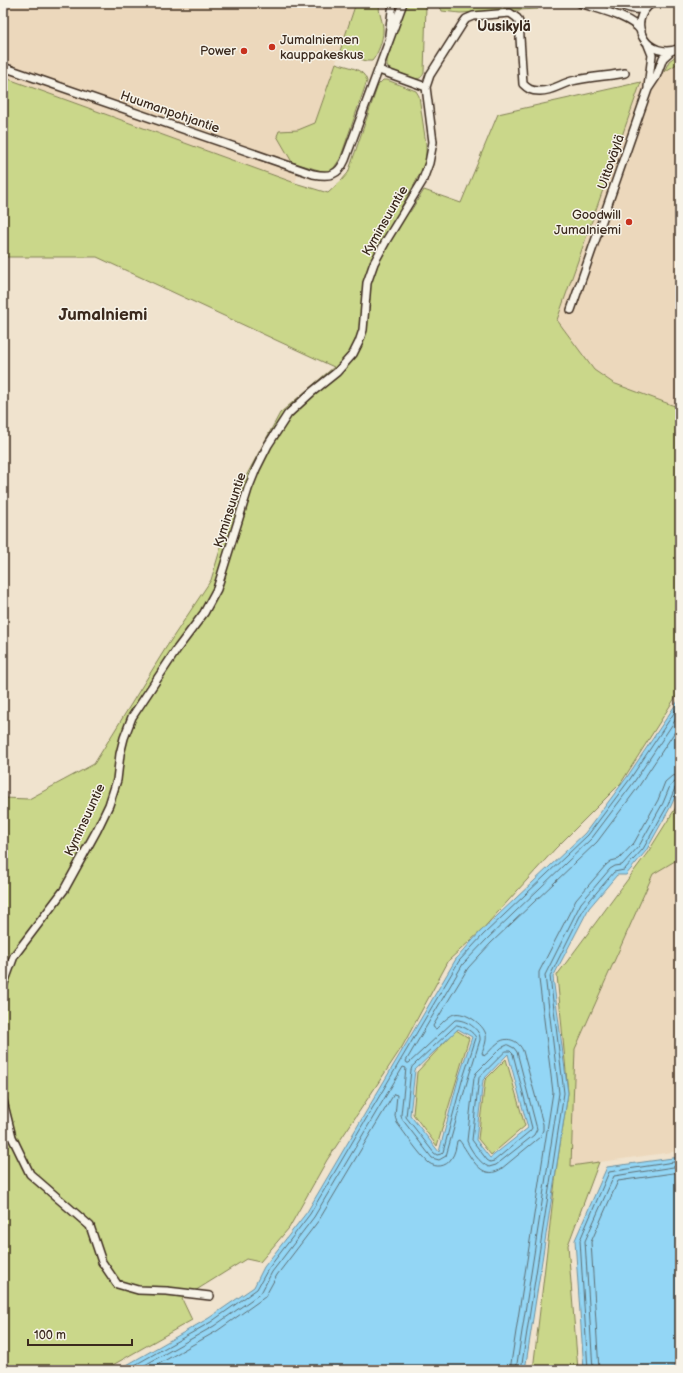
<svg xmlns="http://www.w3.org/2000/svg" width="683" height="1373" viewBox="0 0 683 1373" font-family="'Balsamiq Sans',sans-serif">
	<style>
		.built { fill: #ecd8bc }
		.green { fill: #cad78a; stroke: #828054 }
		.water { fill: #93d6f5; stroke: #70919f; fill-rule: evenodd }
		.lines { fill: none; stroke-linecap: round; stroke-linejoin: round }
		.shore { stroke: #5e6f74; stroke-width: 1 }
		.minor-casing { stroke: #3b2a1e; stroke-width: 10 }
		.minor { stroke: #f7f3e8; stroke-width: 7 }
		.poi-dot { fill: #c8321e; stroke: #f7f3e8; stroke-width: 1.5 }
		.labels { text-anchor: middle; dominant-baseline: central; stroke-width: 3; stroke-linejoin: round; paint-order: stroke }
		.poi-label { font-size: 13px; fill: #3b2a1e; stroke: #f7f3e8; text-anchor: end }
		.street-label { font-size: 13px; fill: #3b2a1e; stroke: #f7f3e8 }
		.neighbourhood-label { font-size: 14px; font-weight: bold; fill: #3b2a1e; stroke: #f7f3e8 }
		.district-label { font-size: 17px; font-weight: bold; fill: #3b2a1e; stroke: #f7f3e8 }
	</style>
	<rect width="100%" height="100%" fill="#f0e3ce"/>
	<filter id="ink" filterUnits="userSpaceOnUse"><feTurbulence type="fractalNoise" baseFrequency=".025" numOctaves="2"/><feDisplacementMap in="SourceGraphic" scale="8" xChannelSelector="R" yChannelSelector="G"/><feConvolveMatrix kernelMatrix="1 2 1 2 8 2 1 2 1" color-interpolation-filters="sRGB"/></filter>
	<g filter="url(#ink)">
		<path class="built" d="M 3,3 L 356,3 L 295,183 L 3,77 Z
			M 680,62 L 680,408 L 613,383 L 594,370 L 557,320 L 641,82 Z
			M 680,858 L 680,1151 L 571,1166 L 575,1049 L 653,874 Z"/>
		<path class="green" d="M 356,3 L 380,3 C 377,13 384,21 383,31 C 383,40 378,54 372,61 L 366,61 L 340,51 Z
			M 406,3 L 425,3 L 426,5 L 424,73 C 422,77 420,79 415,79 L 390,70 L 387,66 L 387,60 Z
			M 438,3 L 536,3 L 538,9 L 460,13 L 442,11 Z
			M 680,53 L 680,62 L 664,72 L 669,61 Z
			M 336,63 C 347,67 364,68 367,81 L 340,159 L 333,169 L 325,172 L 292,162 L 277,136 L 279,131 L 298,130 L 315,123 Z
			M 3,77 L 295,183 L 328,193 L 341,181 L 348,173 L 378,85 L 383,80 L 387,80 L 416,91 L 419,96 L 426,144 L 426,161 L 414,185 L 401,207 L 410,212 L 424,190 L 461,203 L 498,114 L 641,82 L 557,320 L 594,370 L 613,383 L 680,408 L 680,693 L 675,698 L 621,783 L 555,849 L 480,932 L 449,960 L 402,1047 L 327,1160 L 289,1228 L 260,1262 L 246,1259 L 182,1299 L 192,1320 L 104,1370 L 3,1370 L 3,798 L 29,799 L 94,764 L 167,646 L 211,580 L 237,493 L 280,413 L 334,367 L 97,257 L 3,257 Z
			M 680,801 L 680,858 L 653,874 L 575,1049 L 571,1166 L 599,1162 L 568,1245 L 578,1370 L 533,1370 L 557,1164 L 568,1093 L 557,975 L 648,852 Z
			M 456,1030 L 469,1038 L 437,1146 L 413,1114 L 417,1072 Z
			M 506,1059 L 525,1126 L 491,1155 L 478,1139 L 485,1080 Z"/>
		<path class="water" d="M 680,698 L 680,786 L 671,806 L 646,851 L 626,875 L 617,875 L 589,908 L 553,977 L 568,1093 L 525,1370 L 118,1370 L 209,1318 L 254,1287 L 264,1267 L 307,1212 L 456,959 L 480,932 L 585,833 L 627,777 ZM 458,1029 L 472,1037 L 458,1080 L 439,1152 L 410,1115 L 415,1070 ZM 508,1054 L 528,1128 L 490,1158 L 476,1140 L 483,1080 Z
			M 680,1157 L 680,1365 L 662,1370 L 584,1370 L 575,1240 L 607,1167 Z"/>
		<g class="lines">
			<path class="shore" d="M 457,1025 C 463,1026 474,1032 476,1038 L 462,1081 L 443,1152 L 441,1154 L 437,1155 L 434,1153 L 406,1117 L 411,1070 L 412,1067 Z
				M 508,1045 L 514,1048 L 517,1052 L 537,1129 L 534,1135 L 496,1165 L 489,1167 C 480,1164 470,1149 467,1141 L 474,1078 L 476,1073 L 501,1048 Z
				M 506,1051 L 510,1051 L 513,1054 L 532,1128 L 530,1131 L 494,1161 L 490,1162 L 487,1160 L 472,1140 L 479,1078 Z
				M 126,1370 L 211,1322 L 257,1289 L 268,1269 L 310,1214 L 459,961 L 483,935 L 588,835 L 630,779 L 680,704
				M 136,1370 L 214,1326 L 261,1293 L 272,1272 L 314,1217 L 403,1067 L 406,1068 L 401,1115 L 402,1119 L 432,1158 L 439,1160 L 446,1156 L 467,1082 L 480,1040 C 481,1029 465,1019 455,1020 L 409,1063 L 407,1063 L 406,1061 L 463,964 L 487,939 L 592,838 L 634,782 L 680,713
				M 148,1370 L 217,1331 L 265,1297 L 277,1275 L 319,1220 L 394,1094 L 397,1095 L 395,1116 L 397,1123 C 404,1132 421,1157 429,1163 C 436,1168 446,1167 451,1159 C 455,1154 456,1147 457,1141 L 459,1140 C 469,1152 480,1183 501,1169 L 540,1137 L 543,1130 L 543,1124 L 523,1051 C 519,1041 508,1036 499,1042 C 493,1046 490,1052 484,1056 L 482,1053 C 484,1048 487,1041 486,1035 C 484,1024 464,1011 454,1014 C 447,1017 441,1024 436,1029 L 434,1028 L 433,1026 L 468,968 L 491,943 L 597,842 L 639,786 L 680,724
				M 510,1370 L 553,1092 L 539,979 L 539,972 L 576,900 L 606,865 L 611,861 L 619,859 L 634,843 L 658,800 L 665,782 L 672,776 L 680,775
				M 516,1370 L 559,1093 L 545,975 L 581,903 L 610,869 L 615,866 L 622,865 L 639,846 L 663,803 L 670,786 L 675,782 L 680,781
				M 521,1370 L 564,1093 L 550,976 L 585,906 L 614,872 L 624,870 L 643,849 L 668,805 L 675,788 L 680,786
				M 588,1370 L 580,1240 L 609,1172 L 680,1161
				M 593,1370 L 585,1241 L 614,1176 L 680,1166
				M 599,1370 L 591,1242 L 618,1181 L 680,1172"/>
			<g class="minor-casing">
				<path id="minor" d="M 580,3 C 597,9 631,16 641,31
					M 616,3 C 627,7 637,13 648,6
					M 652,3 C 624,23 648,62 680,48
					M 389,35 L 393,3
					M 648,45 L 652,55 L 648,87
					M 3,67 L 313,174 C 329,177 338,176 345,160 L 403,3
					M 379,70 L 426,87
					M 571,310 L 648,89 L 656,77 L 663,58 L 671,51
					M 3,986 L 14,956 L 64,890 L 97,830 L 109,805 L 117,780 L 120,754 L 124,738 L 132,717 L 177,649 L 204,613 L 217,589 L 248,489 L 256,469 L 268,445 L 288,414 L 312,392 L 337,372 L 353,354 L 359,342 L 363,330 L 367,283 L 374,263 L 386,241 L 422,182 L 429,163 L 433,142 L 426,87 L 430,75 L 463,23 L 466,19 L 473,16 L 510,13 L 517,18 L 519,22 L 523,84 C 528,89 531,91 539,91 C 550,92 561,84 572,81 C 589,77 608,76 625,73
					M 3,1101 L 12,1137 L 30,1174 L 90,1226 L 102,1262 L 117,1284 L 138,1290 L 167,1291 L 210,1296"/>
			</g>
			<use href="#minor" class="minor"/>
		</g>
	</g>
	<g class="poi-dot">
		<circle cx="272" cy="47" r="4"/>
		<circle cx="244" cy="51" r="4"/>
		<circle cx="629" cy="222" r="4"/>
	</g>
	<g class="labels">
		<g class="poi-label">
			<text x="280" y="40" text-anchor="start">Jumalniemen<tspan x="280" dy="15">kauppakeskus</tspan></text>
			<text x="236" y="51">Power</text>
			<text x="621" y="215">Goodwill<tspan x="621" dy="15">Jumalniemi</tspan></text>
		</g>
		<g class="street-label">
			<text transform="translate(170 112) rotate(19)">Huumanpohjantie</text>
			<text transform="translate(611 162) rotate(-71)">Uittoväylä</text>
			<text transform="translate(385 221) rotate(-60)">Kyminsuuntie</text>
			<text transform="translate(230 510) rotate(-72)">Kyminsuuntie</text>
			<text transform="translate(85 820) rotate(-65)">Kyminsuuntie</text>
		</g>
		<g class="neighbourhood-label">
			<text x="504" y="26">Uusikylä</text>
		</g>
		<g class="district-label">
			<text x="103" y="315">Jumalniemi</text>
		</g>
	</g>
	<rect width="683" height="1373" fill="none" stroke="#f7f3e8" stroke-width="16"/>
	<rect x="8" y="8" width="667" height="1357" fill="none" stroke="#3b2a1e" stroke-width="1.5" filter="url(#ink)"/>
	<path d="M28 1339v6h104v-6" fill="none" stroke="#3b2a1e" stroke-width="2"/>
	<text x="34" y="1339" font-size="12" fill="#3b2a1e" stroke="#f7f3e8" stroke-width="3" paint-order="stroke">100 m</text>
</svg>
